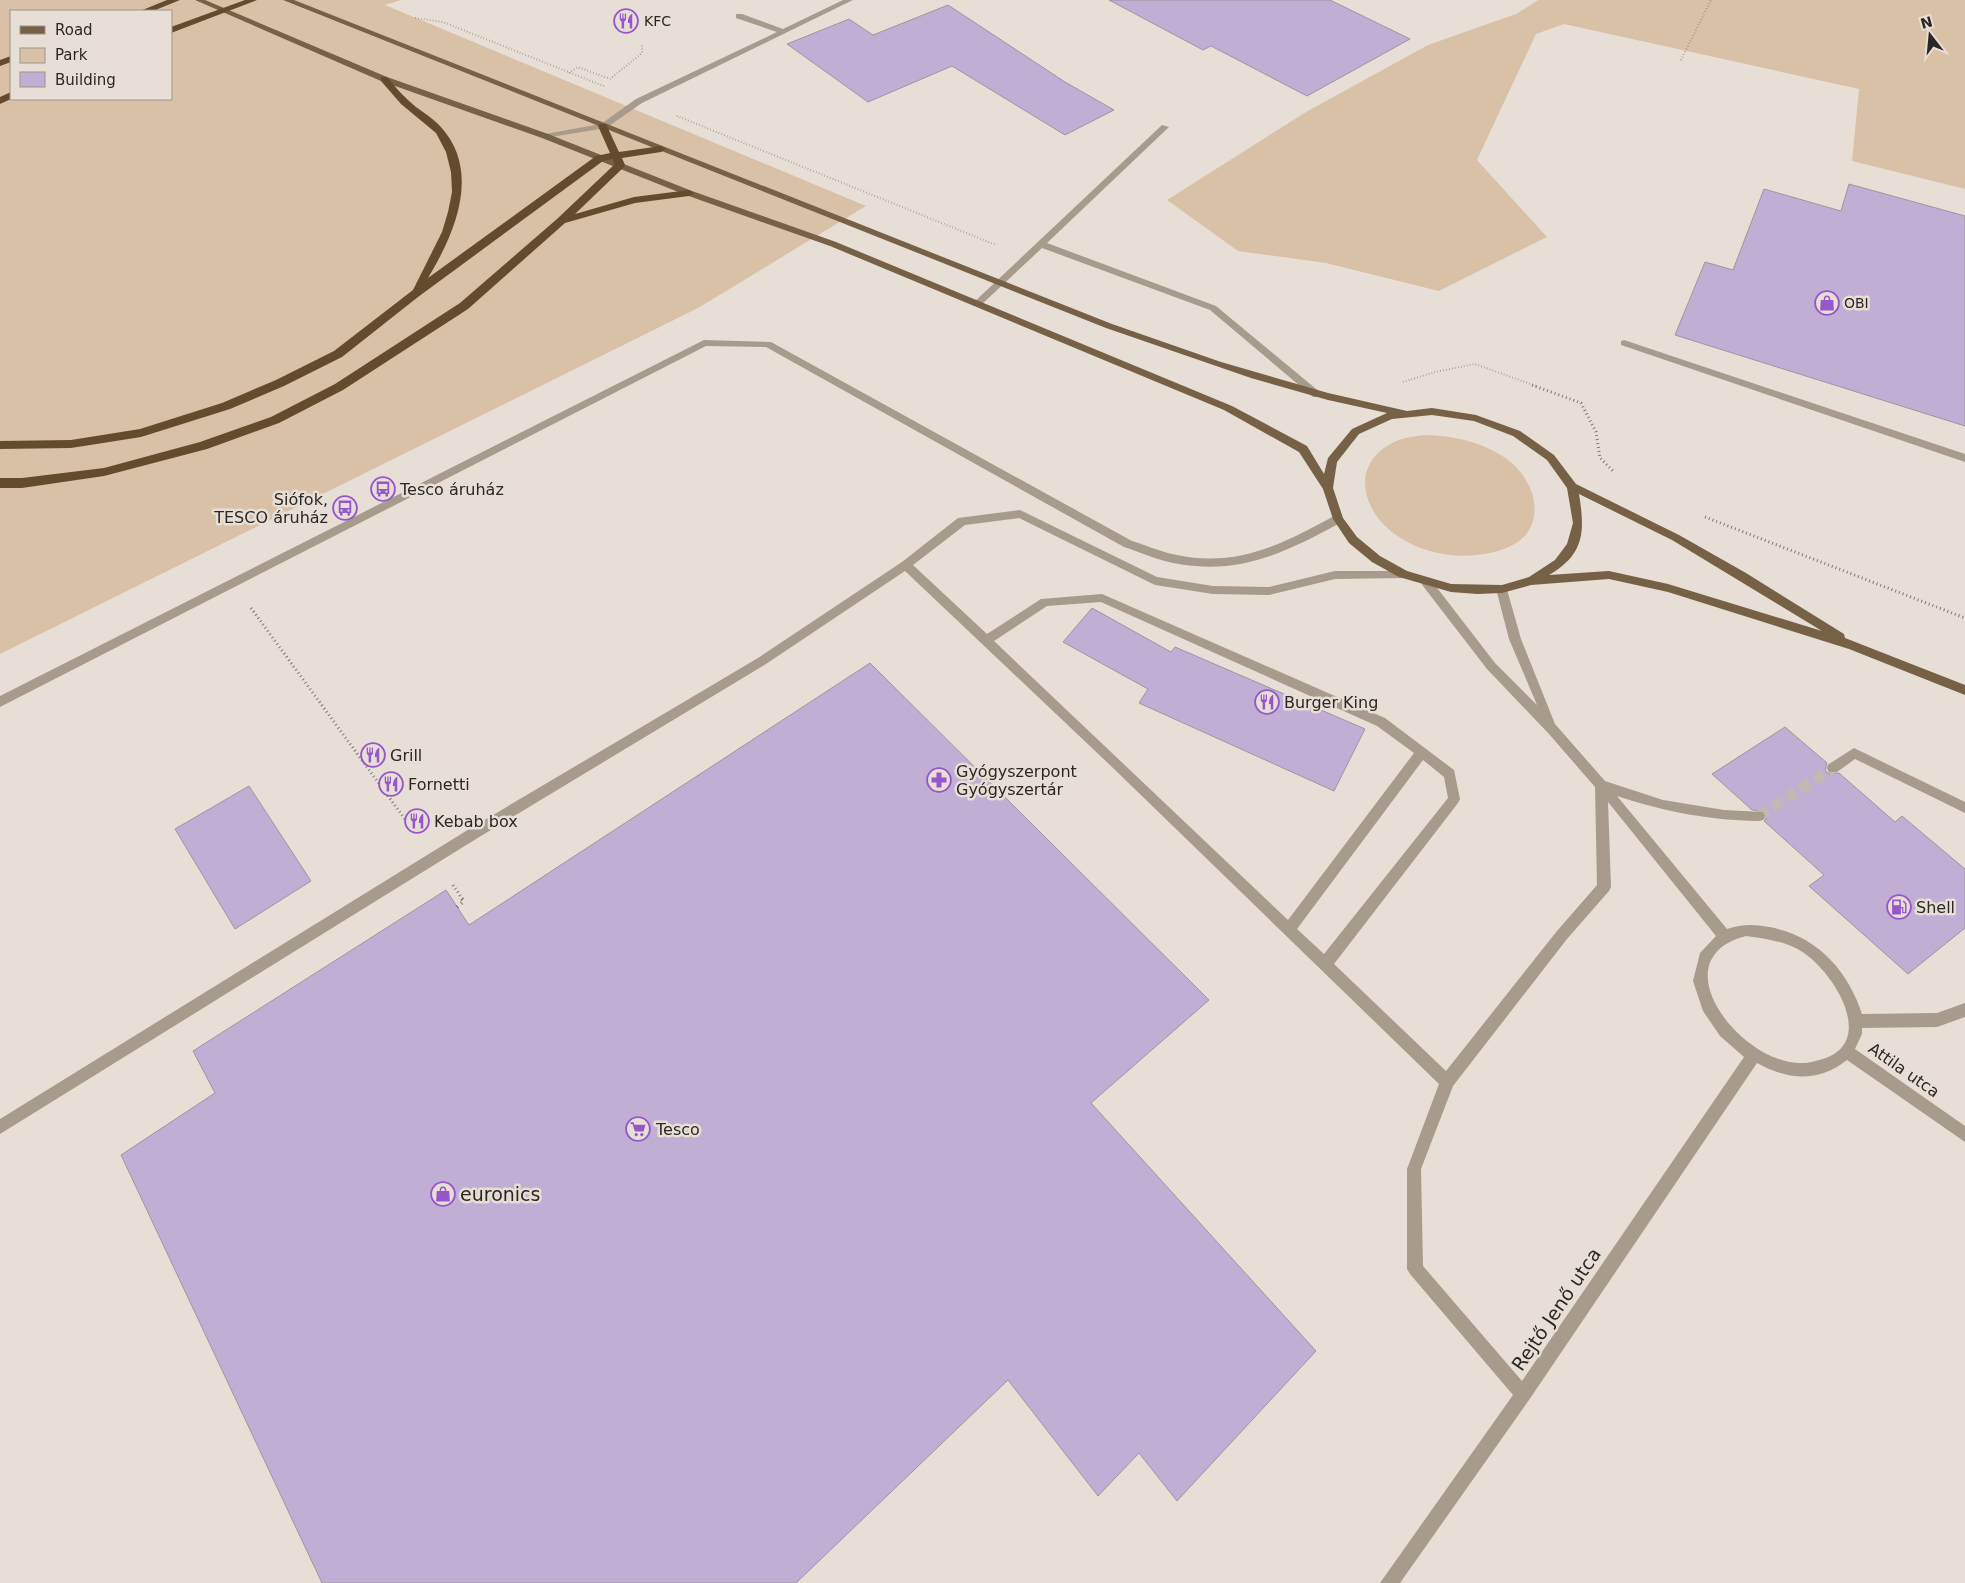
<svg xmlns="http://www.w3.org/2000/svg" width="1965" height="1583" viewBox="0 0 1965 1583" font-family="'DejaVu Sans',sans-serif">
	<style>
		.green { fill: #d8c1a6; fill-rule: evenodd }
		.building { fill: #c0aed4; stroke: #9b96a0 }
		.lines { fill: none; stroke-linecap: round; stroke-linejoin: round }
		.minor-tunnel { stroke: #c1bab2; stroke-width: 11; stroke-dasharray: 11 5.5; stroke-linecap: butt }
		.path-far2 { stroke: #7f7a74; stroke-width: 2; stroke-dasharray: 0.5 2.5; stroke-linecap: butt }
		.path-far1 { stroke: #7f7a74; stroke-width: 3; stroke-dasharray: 1 3; stroke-linecap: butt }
		.path { stroke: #7f7a74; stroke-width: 4; stroke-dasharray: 1 4.5; stroke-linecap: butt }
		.minor { fill: #a79b8c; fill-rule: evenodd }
		.major { fill: #766046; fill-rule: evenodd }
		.highway { fill: #644b2d; fill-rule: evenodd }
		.labels { text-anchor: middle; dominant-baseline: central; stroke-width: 5; stroke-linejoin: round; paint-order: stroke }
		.far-poi-label { font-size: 14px; fill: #2a2724; stroke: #e7dfd6; text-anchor: start }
		.poi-label { font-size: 16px; fill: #2a2724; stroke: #e7dfd6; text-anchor: start }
		.street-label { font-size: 16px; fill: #2a2724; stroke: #e7dfd6 }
		.near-poi-label { font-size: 19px; fill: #2a2724; stroke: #e7dfd6; text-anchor: start }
		.near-street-label { font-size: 19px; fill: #2a2724; stroke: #e7dfd6 }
	</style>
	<rect width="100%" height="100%" fill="#e7dfd6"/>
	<path class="green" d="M 0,0 L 401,0 L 385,5 L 866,206 L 698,308 L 0,654 ZM 11,11 L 171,11 L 171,99 L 11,99 Z
		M 1538,0 L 1965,0 L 1965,189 L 1852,161 L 1859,89 L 1564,24 L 1536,34 L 1477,160 L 1547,237 L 1439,291 L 1326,263 L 1238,251 L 1167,200 L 1306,112 L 1428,45 L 1516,14 Z
		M 1425,435 C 1454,436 1479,441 1504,457 C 1539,480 1550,533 1504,549 C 1470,561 1429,557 1399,537 C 1359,511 1349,460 1399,440 C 1407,437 1417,436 1425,435 Z"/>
	<path class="building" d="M 1109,0 L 1330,0 L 1410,39 L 1307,96 L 1211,46 L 1203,50 Z
		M 948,5 L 1065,82 L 1114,110 L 1065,135 L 952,66 L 868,102 L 787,44 L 849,19 L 873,35 Z
		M 1849,184 L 1965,216 L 1965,426 L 1675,335 L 1705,262 L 1733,270 L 1764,189 L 1841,211 Z
		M 1092,608 L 1171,652 L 1175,647 L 1365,729 L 1334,791 L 1139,703 L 1148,689 L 1063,642 Z
		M 870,663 L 1209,1000 L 1091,1103 L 1316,1351 L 1177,1501 L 1139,1453 L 1098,1496 L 1008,1380 L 796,1583 L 322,1583 L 121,1155 L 215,1093 L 193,1051 L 446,890 L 469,925 Z
		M 1785,727 L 1827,763 L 1825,769 L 1827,773 L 1839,773 L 1895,822 L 1902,816 L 1965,869 L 1965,928 L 1908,974 L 1809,886 L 1824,875 L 1764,821 L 1767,817 L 1765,811 L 1752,810 L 1712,774 Z
		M 249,786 L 311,881 L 235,929 L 175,829 Z"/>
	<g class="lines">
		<path class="minor-tunnel" d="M 1759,816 L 1833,768"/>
		<path class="path-far2" d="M 415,18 L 443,22 L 606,87
			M 1681,60 L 1711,0
			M 569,73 L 578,67 L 610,79 L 642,53 L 642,45
			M 677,116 L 996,245
			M 1403,382 L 1435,372 L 1475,364 L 1536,386"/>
		<path class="path-far1" d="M 1532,385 L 1581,403 L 1596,432 L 1600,458 L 1614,472
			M 1705,517 L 1965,618
			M 251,608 L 415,833
			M 453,885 L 463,900"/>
		<path class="path" d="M 457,907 L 464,901 L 462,899"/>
		<path class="minor" d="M 843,0 L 853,0 L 642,103 L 606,128 L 545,138 L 541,136 L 545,134 L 601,124 L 636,99 L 777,32 L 736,18 L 736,14 L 742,14 L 783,29 Z
			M 1162,125 L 1169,127 L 1047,243 L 1216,306 L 1321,393 L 1321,397 L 1313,397 L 1210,310 L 1042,248 L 980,306 L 974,306 L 972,304 Z
			M 704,340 L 771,342 L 1132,541 C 1145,545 1159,551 1172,554 C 1235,569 1281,545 1334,516 L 1342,516 L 1343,519 L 1342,522 C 1288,551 1242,575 1179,564 C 1160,561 1142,553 1124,547 L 766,347 L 706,346 L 0,707 L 0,696 Z
			M 1624,340 L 1965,454 L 1965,462 L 1621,345 L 1621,341 Z
			M 1020,510 L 1157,577 L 1213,586 L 1269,587 L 1335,571 L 1407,571 L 1409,574 L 1407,577 L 1403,578 L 1335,579 L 1269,595 L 1213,594 L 1155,585 L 1019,518 L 965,525 L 913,565 L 987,634 L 1041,599 L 1102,594 L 1385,718 L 1454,770 L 1460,799 L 1458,803 L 1334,964 L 1446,1071 L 1557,931 L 1597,885 L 1595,787 L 1549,734 L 1487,669 L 1423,586 L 1421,583 L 1427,579 L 1431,580 L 1495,663 L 1537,705 L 1509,639 L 1496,589 L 1498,586 L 1506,586 L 1521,639 L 1555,724 L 1605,781 L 1663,800 L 1724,810 L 1763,812 L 1765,816 L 1763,820 L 1759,821 C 1707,820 1667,812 1617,796 L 1727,929 C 1742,924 1754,924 1769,927 C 1816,935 1848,970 1862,1014 L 1937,1013 L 1965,1003 L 1965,1017 L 1937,1027 L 1862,1028 L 1862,1034 L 1855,1049 L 1965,1126 L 1965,1142 L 1847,1060 C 1818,1083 1788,1080 1757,1063 L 1529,1400 L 1400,1583 L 1380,1583 L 1513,1395 L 1410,1274 L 1407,1269 L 1407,1169 L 1439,1084 L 1112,767 L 905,571 L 766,664 L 476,839 L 0,1134 L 0,1119 L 466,831 L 758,658 L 902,562 L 958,518 ZM 1101,602 L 1377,726 L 1414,753 L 1288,920 L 994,641 L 1047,606 ZM 1423,760 L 1444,777 L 1448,798 L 1324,954 L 1297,929 ZM 1608,802 L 1716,936 L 1700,953 L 1693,981 L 1703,1011 L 1720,1036 L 1744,1057 L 1522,1381 L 1423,1266 L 1421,1169 L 1453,1086 L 1567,939 L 1609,891 L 1611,887 ZM 1746,936 C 1767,939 1786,941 1804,953 C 1835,974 1879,1045 1819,1060 C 1814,1061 1809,1063 1804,1063 C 1743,1067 1657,959 1746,936 Z
			M 1854,748 L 1965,802 L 1965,813 L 1855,759 L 1837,772 L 1829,772 L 1827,768 L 1829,764 Z"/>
		<path class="major" d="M 195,0 L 205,0 L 387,77 L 548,134 L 692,191 L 836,242 L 1232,406 L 1307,446 L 1324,474 L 1328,458 L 1352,429 L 1387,413 L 1328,400 L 1251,378 L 1106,328 L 283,0 L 294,0 L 1112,324 L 1221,362 L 1328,393 L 1407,411 L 1432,408 L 1476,415 L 1520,431 L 1554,455 L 1576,484 L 1679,535 L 1746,573 L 1844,634 L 1845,638 L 1965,685 L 1965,695 L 1849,649 L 1668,592 L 1609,579 L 1531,585 L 1502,593 L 1477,594 L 1451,592 L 1399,577 L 1372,562 L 1349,543 L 1333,519 L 1323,489 L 1299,452 L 1224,410 L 830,246 L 686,195 L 542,138 L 381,81 ZM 1432,415 L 1474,421 L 1513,436 L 1547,460 L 1567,488 L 1573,523 L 1567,544 L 1555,560 L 1529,577 L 1502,585 L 1451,584 L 1407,571 L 1380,556 L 1357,537 L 1343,518 L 1333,488 L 1337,462 L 1359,434 L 1392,419 ZM 1579,494 L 1672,540 L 1822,631 L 1668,584 L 1609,571 L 1549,575 C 1585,554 1585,531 1579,494 Z"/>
		<path class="highway" d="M 167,0 L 180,0 L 153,11 L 140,11 Z
			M 245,0 L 257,0 L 171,33 L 171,27 Z
			M 11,56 L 11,62 L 0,66 L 0,60 Z
			M 381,77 L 387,77 C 394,85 400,93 408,100 C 418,110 431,116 440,126 C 482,171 455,233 428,278 L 596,156 L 610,153 L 598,126 L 600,124 L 606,124 L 619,152 L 661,146 L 666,149 L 661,152 L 622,158 L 625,165 L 624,167 L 575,214 L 634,197 L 689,190 L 694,193 L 689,196 L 635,203 L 565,223 L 468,309 L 343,390 L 279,423 L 207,449 L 104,476 L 22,488 L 0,488 L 0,478 L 22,478 L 104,468 L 200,442 L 271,417 L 335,384 L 460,303 L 557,219 L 615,164 L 612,159 L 603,161 L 418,297 L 342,357 L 284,386 L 230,409 L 141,437 L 71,448 L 0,449 L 0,441 L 71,440 L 140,429 L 222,403 L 276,380 L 334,351 L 413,290 L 442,232 L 448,212 L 452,192 L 451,172 L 446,152 L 436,133 L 401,104 L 381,81 Z
			M 11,92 L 11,99 L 0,104 L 0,97 Z"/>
	</g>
	<defs>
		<g id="restaurant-ring" transform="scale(1.25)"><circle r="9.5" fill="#e7dfd6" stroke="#9656cc" stroke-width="1.5"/><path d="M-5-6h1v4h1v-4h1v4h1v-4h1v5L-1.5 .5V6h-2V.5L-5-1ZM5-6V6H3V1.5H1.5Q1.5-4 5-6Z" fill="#9656cc"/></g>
		<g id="shop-ring" transform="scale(1.25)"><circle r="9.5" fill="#e7dfd6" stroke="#9656cc" stroke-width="1.5"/><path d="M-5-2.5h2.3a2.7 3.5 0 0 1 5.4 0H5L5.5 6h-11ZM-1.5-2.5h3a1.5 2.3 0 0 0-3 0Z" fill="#9656cc"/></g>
		<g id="bus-ring" transform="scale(1.25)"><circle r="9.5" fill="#e7dfd6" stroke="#9656cc" stroke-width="1.5"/><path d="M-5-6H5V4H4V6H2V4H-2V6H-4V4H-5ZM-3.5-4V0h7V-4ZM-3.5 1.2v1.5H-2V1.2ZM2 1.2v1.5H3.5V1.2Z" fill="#9656cc"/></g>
		<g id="pharmacy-ring" transform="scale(1.25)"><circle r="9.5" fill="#e7dfd6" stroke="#9656cc" stroke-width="1.5"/><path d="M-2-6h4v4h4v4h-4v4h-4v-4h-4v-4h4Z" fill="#9656cc"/></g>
		<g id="fuel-ring" transform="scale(1.25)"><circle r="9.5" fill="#e7dfd6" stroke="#9656cc" stroke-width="1.5"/><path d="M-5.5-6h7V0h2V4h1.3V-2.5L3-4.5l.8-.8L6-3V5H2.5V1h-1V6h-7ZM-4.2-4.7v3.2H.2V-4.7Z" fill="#9656cc"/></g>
		<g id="supermarket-ring" transform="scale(1.25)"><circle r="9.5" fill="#e7dfd6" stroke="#9656cc" stroke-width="1.5"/><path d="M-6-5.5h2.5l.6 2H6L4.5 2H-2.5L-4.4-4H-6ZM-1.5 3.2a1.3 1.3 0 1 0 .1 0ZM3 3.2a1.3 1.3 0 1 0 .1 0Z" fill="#9656cc"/></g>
	</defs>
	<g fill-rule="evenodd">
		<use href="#restaurant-ring" x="626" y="21"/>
		<use href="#shop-ring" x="1827" y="303"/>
		<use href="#bus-ring" x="383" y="489"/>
		<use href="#bus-ring" x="345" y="508"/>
		<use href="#restaurant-ring" x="1267" y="702"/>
		<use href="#restaurant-ring" x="373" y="755"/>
		<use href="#pharmacy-ring" x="939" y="780"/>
		<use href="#restaurant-ring" x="391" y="784"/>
		<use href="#restaurant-ring" x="417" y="821"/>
		<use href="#fuel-ring" x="1899" y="907"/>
		<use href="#supermarket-ring" x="638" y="1129"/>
		<use href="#shop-ring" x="443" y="1194"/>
	</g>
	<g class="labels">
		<g class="far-poi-label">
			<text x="644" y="21">KFC</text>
			<text x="1844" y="303">OBI</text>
		</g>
		<g class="poi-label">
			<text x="400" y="489">Tesco áruház</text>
			<text x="328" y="499" text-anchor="end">Siófok,<tspan x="328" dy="18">TESCO áruház</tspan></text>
			<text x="1284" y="702">Burger King</text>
			<text x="390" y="755">Grill</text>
			<text x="956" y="771">Gyógyszerpont<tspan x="956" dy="18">Gyógyszertár</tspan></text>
			<text x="408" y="784">Fornetti</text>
			<text x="434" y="821">Kebab box</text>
			<text x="1916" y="907">Shell</text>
			<text x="656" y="1129">Tesco</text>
		</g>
		<g class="street-label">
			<text transform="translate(1904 1070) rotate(35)">Attila utca</text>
		</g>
		<g class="near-poi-label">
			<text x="460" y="1194">euronics</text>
		</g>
		<g class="near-street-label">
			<text transform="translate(1556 1309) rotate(-56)">Rejtő Jenő utca</text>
		</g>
	</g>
	<rect x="10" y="10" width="162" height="90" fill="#e7dfd6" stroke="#9b958f"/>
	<rect x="20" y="26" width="25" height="8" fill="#766046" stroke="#9b958f"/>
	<text x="55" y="35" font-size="15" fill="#2a2724">Road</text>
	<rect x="20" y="48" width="25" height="15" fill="#d8c1a6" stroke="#9b958f"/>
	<text x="55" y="60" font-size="15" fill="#2a2724">Park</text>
	<rect x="20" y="72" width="25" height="15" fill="#c0aed4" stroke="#9b958f"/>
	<text x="55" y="85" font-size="15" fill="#2a2724">Building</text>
	<g transform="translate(1930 35) rotate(344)" stroke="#e7dfd6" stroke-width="4" paint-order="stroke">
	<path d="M0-4L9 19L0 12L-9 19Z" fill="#2a2724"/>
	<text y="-8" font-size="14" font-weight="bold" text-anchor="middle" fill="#2a2724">N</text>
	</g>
</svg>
